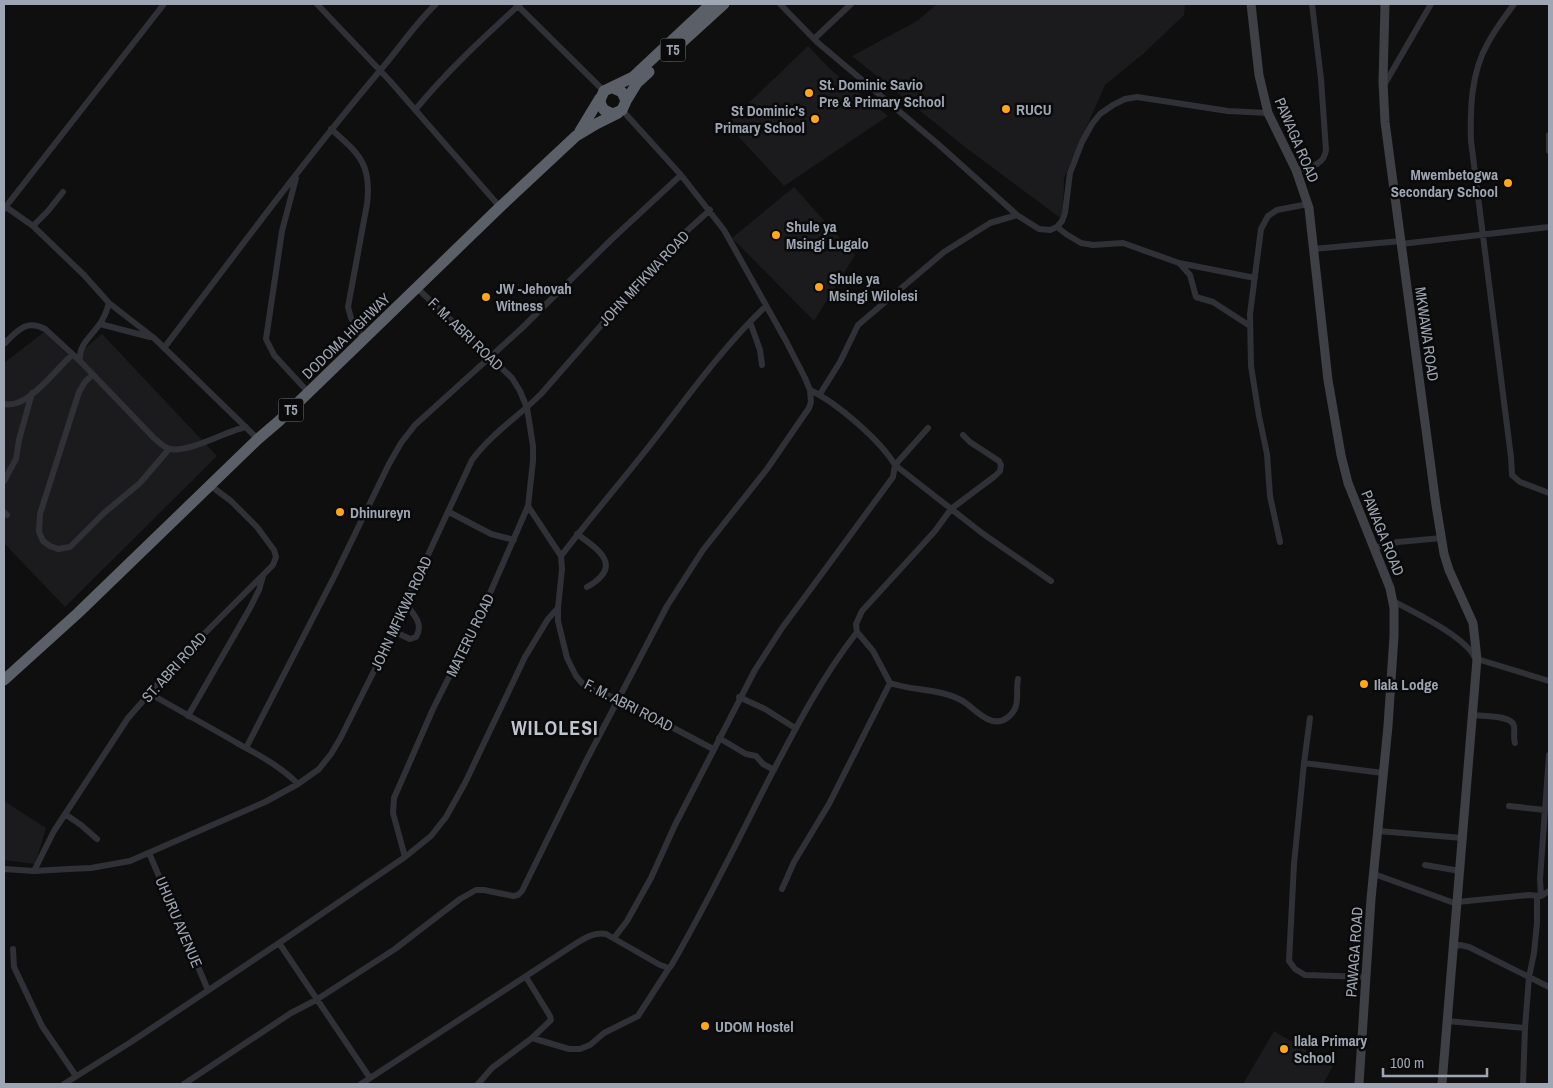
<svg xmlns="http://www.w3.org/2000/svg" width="1553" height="1088" viewBox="0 0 1553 1088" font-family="'Archivo Narrow',sans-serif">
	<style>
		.built { fill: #1b1b1d }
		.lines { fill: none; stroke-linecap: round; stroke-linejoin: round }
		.street { stroke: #303136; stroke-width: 6 }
		.secondary { stroke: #3e4046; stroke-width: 9 }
		.highway { stroke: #5b5f67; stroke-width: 11 }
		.poi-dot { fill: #ffa719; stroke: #0a0a0b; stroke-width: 2 }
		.labels { text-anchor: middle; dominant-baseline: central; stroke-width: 5; stroke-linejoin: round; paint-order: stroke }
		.shield { fill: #0a0a0b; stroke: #727781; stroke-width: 1 }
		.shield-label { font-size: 14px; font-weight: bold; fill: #9fa6b3 }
		.poi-label { font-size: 15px; font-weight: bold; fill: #9fa6b3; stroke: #0a0a0b; text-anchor: start }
		.street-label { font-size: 15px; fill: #9fa6b3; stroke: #0a0a0b }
		.district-label { font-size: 20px; font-weight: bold; letter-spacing: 1px; fill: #c0c4ce; stroke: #0a0a0b }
	</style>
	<rect width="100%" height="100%" fill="#0f0f10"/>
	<path class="built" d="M 937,4 L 1185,4 L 1184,15 L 1143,54 L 1105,85 L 1064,178 L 1063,215 L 1059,217 L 965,147 L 852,56 L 917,21 Z
		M 808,46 L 831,70 L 888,116 L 784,186 L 727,124 Z
		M 794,187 L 855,255 L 814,321 L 732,238 Z
		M 44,332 L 72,359 L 102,334 L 217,456 L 65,607 L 4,543 L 4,363 Z
		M 4,801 L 46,828 L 35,864 L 4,860 Z
		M 1274,1031 L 1333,1066 L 1323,1084 L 1243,1084 Z"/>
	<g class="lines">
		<path class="street" d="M 317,4 L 390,81 L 500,207
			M 516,4 L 604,91
			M 780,4 L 817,42 L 938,144 L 1017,215 L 1039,229 L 1050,230 L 1057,227 L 1062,221 L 1065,213 L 1070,173 L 1082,142 L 1092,124 L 1100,114 L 1113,105 L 1125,99 L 1137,97 L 1228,111 L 1268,113
			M 1514,4 C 1505,17 1495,29 1488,43 C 1471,72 1470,109 1471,141 L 1511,457 L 1512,475 L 1520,482 L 1549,493
			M 814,39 L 851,4
			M 1383,87 L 1431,4
			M 415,110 C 447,71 483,38 520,4
			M 331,129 C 359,154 372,164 367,204 L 348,307 L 351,318 L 363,339
			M 1549,135 L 1549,151
			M 1296,170 C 1309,167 1324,166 1326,150 L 1321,79 L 1312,4
			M 296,178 L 282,231 L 266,339 L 274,355 L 309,393
			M 6,207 L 33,226 L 84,275 L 109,303 L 154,338 L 258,439
			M 4,209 L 164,4
			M 33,226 L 48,211 L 63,192
			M 1057,227 L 1066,234 L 1081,243 L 1093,245 L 1123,243 L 1179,263 L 1255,278
			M 1401,244 L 1549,227
			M 1313,249 L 1401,241
			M 1180,264 L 1190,275 L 1196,297 L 1213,302 L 1250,326
			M 109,303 C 107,310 105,316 101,322 C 93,335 78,344 80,361 L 154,438 C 159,442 164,448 170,449 C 189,453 226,431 246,427
			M 750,322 L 760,350 L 762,365
			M 100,324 L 150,337
			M 4,344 C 17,331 26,319 45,329 L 80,361
			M 164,348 C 234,256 303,162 378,73 C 398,50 414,25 436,4
			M 92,375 L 85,382 L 79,392 L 40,514 L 39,532 L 43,541 L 50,546 L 58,549 L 70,547 L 104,513 L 140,483 L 169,449
			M 820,394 L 840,362 L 858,325 L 944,252 L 990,223 L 1017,215
			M 4,404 C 28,409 55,370 72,355
			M 928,428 L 895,465 L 982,533 L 1051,581
			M 4,481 L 16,459 L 19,440 L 32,393
			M 528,506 L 561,556 L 562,569 L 558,608 L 558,621 L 567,658 L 576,676 L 582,683 L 595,691 L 619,699 L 713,749
			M 4,512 L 7,515
			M 449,512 L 491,534 L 514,540
			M 577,534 C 599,550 624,566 587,587
			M 1280,542 L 1270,496 L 1267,454 L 1259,416 L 1251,366 L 1250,314 L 1261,229 L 1268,216 L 1277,210 L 1308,204
			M 1373,548 L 1398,542 L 1442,538
			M 561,556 C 593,514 628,474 661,431 C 694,388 726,344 766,306
			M 1393,601 C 1414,612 1466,637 1475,658
			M 393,631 L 410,639 L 416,637 C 424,624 414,615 406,604
			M 857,632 L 873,651 L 890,683 C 913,691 938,688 961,700 C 974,707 990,730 1007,718 C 1022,707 1015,694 1018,679
			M 1477,659 L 1549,681
			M 149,693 C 178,710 208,726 237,743 C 259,755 280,766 298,784
			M 739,697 L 765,709 L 795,728
			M 1472,715 C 1482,716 1512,715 1514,726 C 1515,732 1513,737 1515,743
			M 188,716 L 250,608 L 259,590 L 263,576
			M 719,738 L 746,754 L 756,756 L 763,764 L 774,770
			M 246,748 L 335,575 L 389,464 L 401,443 L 415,425 L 521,329 L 612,239 L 681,175
			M 1304,763 L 1310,718
			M 1509,806 L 1545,810
			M 65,814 L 81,825 L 97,839
			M 1378,831 L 1463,838
			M 149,853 L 208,990
			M 405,857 L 393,813 L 394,798 L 433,709 L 484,607 L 528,506 L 533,461 L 533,446 L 527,408 L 520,391 L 512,378 L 417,288
			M 1425,865 L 1460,871
			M 4,869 L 34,871 L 69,869 L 91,868 L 130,861 L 265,802 L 298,784 L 319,769 L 331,754 L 340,739 L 376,667 L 472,460 C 491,434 519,416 541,394 L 646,274 L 679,238 L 710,210
			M 34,871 L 54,831 L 128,718 L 187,651 L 273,565 L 276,557 L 274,550 L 257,527 L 231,501 L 211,486
			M 1374,874 L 1457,904
			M 782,889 L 794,862 L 829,804 L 890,683
			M 1541,896 L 1540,879 L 1549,755
			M 1457,902 L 1529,895 L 1541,896 L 1549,891
			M 614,938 L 627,921 L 651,878 L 675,825 L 755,670 L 782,628 L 893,477 L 895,465 C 880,440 837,403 810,390
			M 279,943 L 370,1078
			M 1453,947 L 1460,945 L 1469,947 L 1549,987
			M 13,949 L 14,967 L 42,1026 L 76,1076
			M 1367,977 L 1305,975 L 1295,969 L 1289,961 L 1294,864 L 1304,763 L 1383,773
			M 1447,1021 L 1525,1028
			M 532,1038 L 569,1049 L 580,1049 L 590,1045 L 604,1033 L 638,1016 L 669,968
			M 64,1084 L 131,1042 L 279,943 L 405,857 L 431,836 L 446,817 L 465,783 L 525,657 L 548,619 L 558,608
			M 184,1084 L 291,1013 L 316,1000 L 395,949 L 460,899 L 476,890 L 484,890 L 513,896 L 518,895 L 522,891 L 585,763 L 667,606 L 703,550 L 767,469 L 809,408 L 811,402 L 810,390 L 805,378 L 786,341 L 724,230 L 681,175 L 622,110
			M 361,1084 L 569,948 C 580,941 593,931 606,934 L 660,965 L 669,968 L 671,966 C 706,906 736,844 767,783 C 795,729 820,680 857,632 L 856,624 L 862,611 L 935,531 L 951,509 L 995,476 L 1000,471 L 1001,465 L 999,461 L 970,442 L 963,435
			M 478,1084 L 492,1068 L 532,1038 L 551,1020 L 550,1016 L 526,977
			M 1523,1084 L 1525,1028 L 1529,977 L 1534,953 L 1537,923 L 1537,896"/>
		<path class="secondary" d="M 1251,4 L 1259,75 L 1268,113 L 1296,170 L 1309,208 L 1328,380 L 1341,455 L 1348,483 L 1390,588 L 1394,608 L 1394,636 L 1388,726 L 1371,899 L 1359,1084
			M 1385,4 L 1383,82 L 1385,122 L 1436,505 L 1444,554 L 1449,570 L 1473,623 L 1477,659 L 1442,1084"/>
		<path class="highway" d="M 668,55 L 724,4
			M 613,88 L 622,92 L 626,101 L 622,110 L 613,114 L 604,110 L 601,105 L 600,100 L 604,91 L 633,77 L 711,4
			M 626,101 L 637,83 L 649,72
			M 580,131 L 600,98
			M 4,680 L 78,613 L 258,439 L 279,421 L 500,207 L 576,136 L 596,124 L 618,113"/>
	</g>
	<g class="poi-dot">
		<circle cx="809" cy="93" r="5"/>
		<circle cx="1006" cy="109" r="5"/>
		<circle cx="815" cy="119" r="5"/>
		<circle cx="1508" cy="183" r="5"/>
		<circle cx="776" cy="235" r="5"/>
		<circle cx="819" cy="287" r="5"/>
		<circle cx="486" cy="297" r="5"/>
		<circle cx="340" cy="512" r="5"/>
		<circle cx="1364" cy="684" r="5"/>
		<circle cx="705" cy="1026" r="5"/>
		<circle cx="1284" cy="1049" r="5"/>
	</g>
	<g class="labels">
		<g class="shield">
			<rect x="660.5" y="38.5" width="25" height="23" rx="4"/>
			<rect x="278.5" y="398.5" width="25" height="23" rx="4"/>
		</g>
		<g class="shield-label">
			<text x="673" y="50">T5</text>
			<text x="291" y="410">T5</text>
		</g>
		<g class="poi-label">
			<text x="819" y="84">St. Dominic Savio<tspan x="819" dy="17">Pre &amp; Primary School</tspan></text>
			<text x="1016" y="109">RUCU</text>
			<text x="805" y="110" text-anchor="end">St Dominic's<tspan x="805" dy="17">Primary School</tspan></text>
			<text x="1498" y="174" text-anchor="end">Mwembetogwa<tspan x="1498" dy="17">Secondary School</tspan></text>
			<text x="786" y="226">Shule ya<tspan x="786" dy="17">Msingi Lugalo</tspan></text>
			<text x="829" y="278">Shule ya<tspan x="829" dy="17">Msingi Wilolesi</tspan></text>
			<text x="496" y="288">JW -Jehovah<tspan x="496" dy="17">Witness</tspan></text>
			<text x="350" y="512">Dhinureyn</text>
			<text x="1374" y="684">Ilala Lodge</text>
			<text x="715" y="1026">UDOM Hostel</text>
			<text x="1294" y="1040">Ilala Primary<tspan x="1294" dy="17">School</tspan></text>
		</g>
		<g class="street-label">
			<text transform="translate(1297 140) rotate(67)">PAWAGA ROAD</text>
			<text transform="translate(644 278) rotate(-47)">JOHN MFIKWA ROAD</text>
			<text transform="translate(466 334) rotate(44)">F. M. ABRI ROAD</text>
			<text transform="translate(1427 334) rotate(82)">MKWAWA ROAD</text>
			<text transform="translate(346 336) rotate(-44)">DODOMA HIGHWAY</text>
			<text transform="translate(1383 533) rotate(68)">PAWAGA ROAD</text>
			<text transform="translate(401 613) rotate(-65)">JOHN MFIKWA ROAD</text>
			<text transform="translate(470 635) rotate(-64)">MATERU ROAD</text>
			<text transform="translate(174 667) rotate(-48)">ST. ABRI ROAD</text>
			<text transform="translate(629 705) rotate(27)">F. M. ABRI ROAD</text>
			<text transform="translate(179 922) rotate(67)">UHURU AVENUE</text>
			<text transform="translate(1354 952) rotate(-86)">PAWAGA ROAD</text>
		</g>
		<g class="district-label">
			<text x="555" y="727">WILOLESI</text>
		</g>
	</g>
	<rect width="1553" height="1088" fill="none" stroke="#9fa6b3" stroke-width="10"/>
	<path d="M1383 1068v8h104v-8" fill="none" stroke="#9fa6b3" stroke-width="2.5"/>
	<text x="1390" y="1068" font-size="15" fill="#9fa6b3" stroke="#0a0a0b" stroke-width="4" paint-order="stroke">100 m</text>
</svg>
